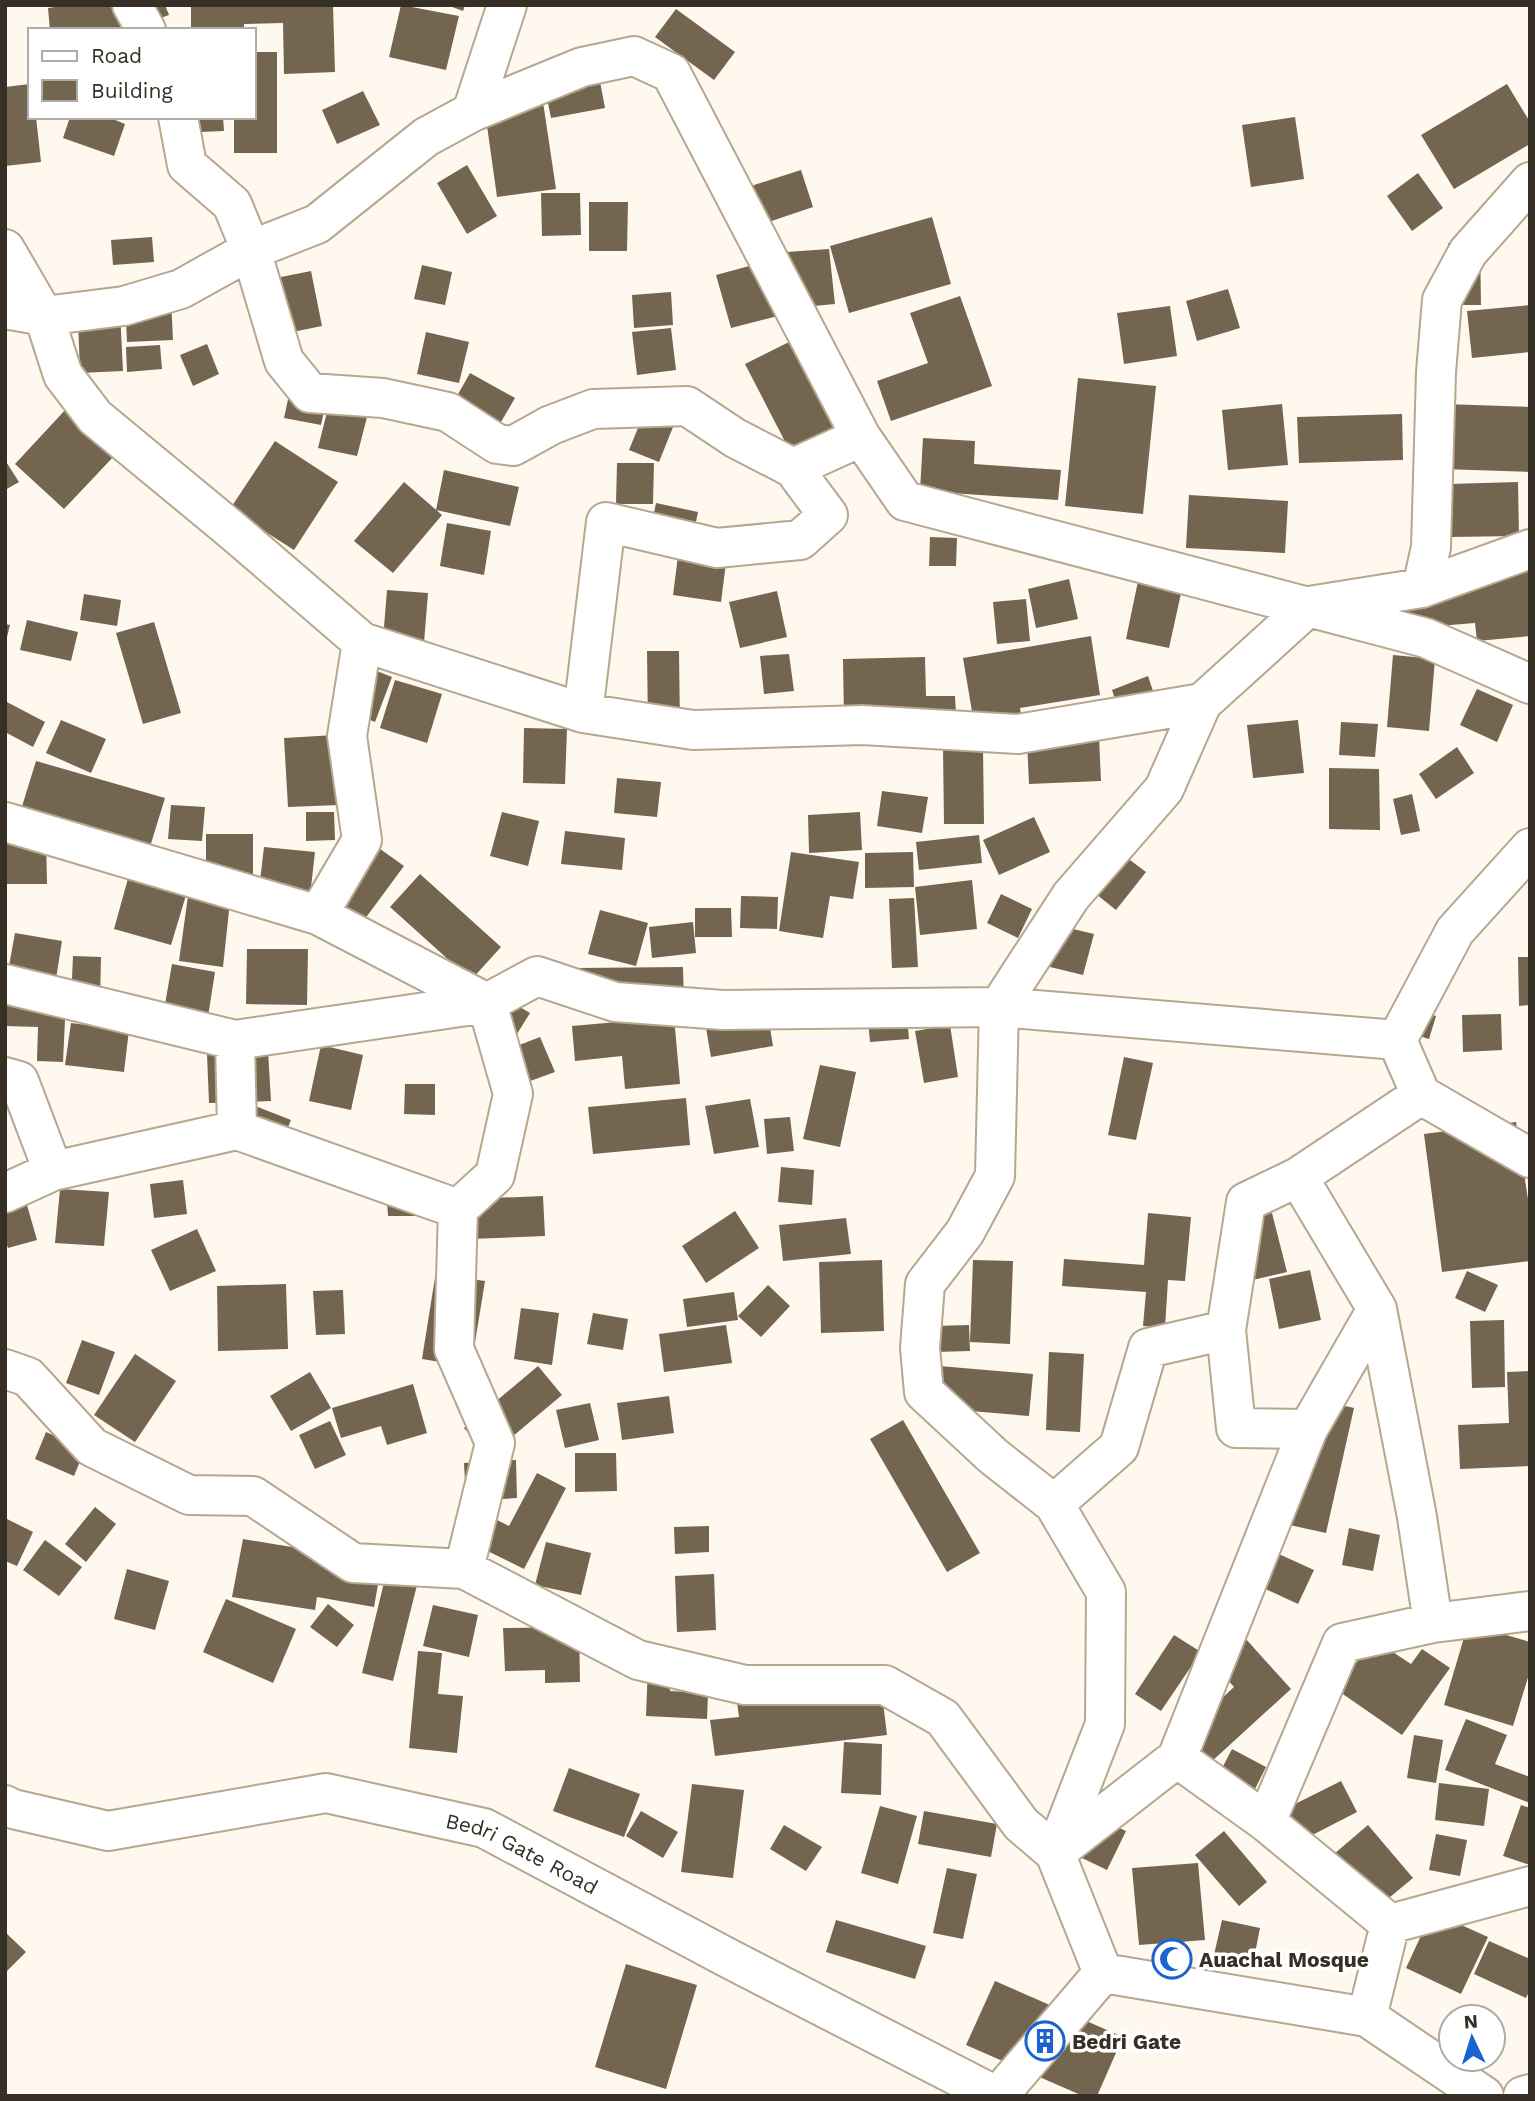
<svg xmlns="http://www.w3.org/2000/svg" width="1535" height="2101" viewBox="0 0 1535 2101" font-family="'Work Sans',sans-serif">
	<style>
		.building { fill: #73654f }
		.lines { fill: none; stroke-linecap: round; stroke-linejoin: round }
		.minor-casing { stroke: #b6a78f; stroke-width: 42 }
		.tertiary-casing { stroke: #b6a78f; stroke-width: 42 }
		.minor { stroke: #fff; stroke-width: 38 }
		.tertiary { stroke: #fff; stroke-width: 38 }
		.labels { text-anchor: middle; dominant-baseline: central; stroke-width: 7; stroke-linejoin: round; paint-order: stroke }
		.street-label { font-size: 21px; fill: #352f25; stroke: #fff }
		.poi-label { font-size: 21px; font-weight: bold; fill: #352f25; stroke: #fff; text-anchor: start }
	</style>
	<rect width="100%" height="100%" fill="#fef8ee"/>
	<path class="building" d="M 70,5 L 131,5 L 135,30 L 50,30 L 48,8 Z
		M 137,5 L 165,5 L 169,15 L 144,24 Z
		M 191,5 L 333,5 L 335,72 L 284,74 L 283,23 L 244,24 L 244,30 L 191,30 Z
		M 401,5 L 459,16 L 446,70 L 389,57 Z
		M 447,5 L 465,5 L 463,11 Z
		M 676,9 L 735,52 L 714,80 L 655,37 Z
		M 254,52 L 277,52 L 277,153 L 234,153 L 234,117 L 254,117 Z
		M 598,71 L 605,108 L 551,118 L 544,83 Z
		M 540,82 L 556,189 L 497,197 L 482,90 Z
		M 30,84 L 30,117 L 36,117 L 41,162 L 5,166 L 5,87 Z
		M 1507,84 L 1530,122 L 1530,144 L 1454,189 L 1421,135 Z
		M 363,91 L 380,125 L 337,144 L 322,110 Z
		M 70,117 L 108,117 L 125,124 L 114,156 L 63,138 Z
		M 175,117 L 223,117 L 224,131 L 175,133 Z
		M 1295,117 L 1304,179 L 1251,187 L 1242,125 Z
		M 467,165 L 497,216 L 467,234 L 437,183 Z
		M 801,170 L 813,207 L 760,225 L 748,187 Z
		M 1418,173 L 1443,208 L 1412,231 L 1387,196 Z
		M 541,193 L 580,193 L 581,235 L 542,236 Z
		M 589,202 L 628,202 L 627,251 L 589,251 Z
		M 932,217 L 951,284 L 849,313 L 830,246 Z
		M 152,237 L 154,262 L 113,265 L 111,240 Z
		M 1448,243 L 1480,243 L 1481,305 L 1449,305 Z
		M 829,249 L 835,304 L 792,308 L 787,252 Z
		M 764,262 L 778,316 L 731,328 L 716,275 Z
		M 422,265 L 452,272 L 445,305 L 414,299 Z
		M 311,271 L 322,326 L 273,336 L 261,281 Z
		M 1228,289 L 1240,328 L 1197,341 L 1186,301 Z
		M 119,291 L 123,371 L 80,373 L 77,293 Z
		M 671,292 L 673,325 L 634,328 L 632,295 Z
		M 960,296 L 992,386 L 891,421 L 877,381 L 928,363 L 910,313 Z
		M 171,298 L 173,340 L 127,342 L 125,299 Z
		M 1530,305 L 1530,352 L 1472,358 L 1467,311 Z
		M 1170,306 L 1177,356 L 1124,364 L 1117,313 Z
		M 671,328 L 676,370 L 637,375 L 632,332 Z
		M 426,332 L 469,342 L 459,383 L 417,374 Z
		M 791,341 L 837,430 L 791,453 L 745,364 Z
		M 207,344 L 219,374 L 193,386 L 180,355 Z
		M 160,345 L 162,369 L 127,372 L 126,347 Z
		M 470,373 L 515,398 L 501,422 L 457,396 Z
		M 293,376 L 330,384 L 321,425 L 284,418 Z
		M 1078,378 L 1156,386 L 1143,514 L 1065,506 Z
		M 335,380 L 374,390 L 357,456 L 318,448 Z
		M 655,386 L 685,397 L 659,462 L 629,450 Z
		M 1282,404 L 1288,465 L 1228,470 L 1222,410 Z
		M 1444,404 L 1530,407 L 1530,472 L 1442,469 Z
		M 67,408 L 116,454 L 64,509 L 15,464 Z
		M 1402,414 L 1403,460 L 1299,463 L 1297,417 Z
		M 923,438 L 975,441 L 974,464 L 1061,470 L 1058,500 L 920,491 Z
		M 275,441 L 338,482 L 294,550 L 230,509 Z
		M 5,460 L 19,482 L 5,490 Z
		M 617,463 L 654,463 L 653,504 L 616,504 Z
		M 444,470 L 519,487 L 510,526 L 436,510 Z
		M 404,482 L 442,515 L 393,573 L 354,541 Z
		M 1518,482 L 1519,536 L 1449,537 L 1449,484 Z
		M 1189,495 L 1288,501 L 1285,553 L 1186,548 Z
		M 656,503 L 698,512 L 691,546 L 649,537 Z
		M 447,523 L 491,531 L 484,575 L 440,566 Z
		M 930,537 L 957,538 L 956,566 L 929,566 Z
		M 679,548 L 727,555 L 721,602 L 673,595 Z
		M 1143,557 L 1187,566 L 1169,648 L 1126,639 Z
		M 1530,566 L 1530,636 L 1477,641 L 1475,623 L 1389,630 L 1384,579 Z
		M 1069,579 L 1078,619 L 1036,628 L 1028,589 Z
		M 387,590 L 428,593 L 423,655 L 382,652 Z
		M 777,591 L 787,637 L 740,648 L 729,602 Z
		M 84,594 L 121,600 L 117,626 L 80,620 Z
		M 1026,599 L 1030,641 L 997,644 L 993,602 Z
		M 27,620 L 78,632 L 71,661 L 20,650 Z
		M 154,622 L 181,713 L 143,724 L 116,633 Z
		M 5,624 L 10,625 L 6,641 L 5,641 Z
		M 1091,636 L 1100,695 L 1020,708 L 1023,727 L 976,735 L 963,658 Z
		M 647,651 L 679,651 L 680,727 L 648,728 Z
		M 789,654 L 794,691 L 764,694 L 760,656 Z
		M 1393,655 L 1435,659 L 1429,731 L 1387,727 Z
		M 925,657 L 926,696 L 955,696 L 956,715 L 844,718 L 843,659 Z
		M 364,666 L 392,677 L 375,722 L 346,710 Z
		M 1148,676 L 1154,694 L 1118,708 L 1112,690 Z
		M 395,680 L 442,694 L 427,743 L 380,728 Z
		M 1477,689 L 1513,705 L 1497,742 L 1460,725 Z
		M 5,701 L 45,722 L 33,747 L 5,732 Z
		M 61,720 L 106,739 L 91,773 L 46,753 Z
		M 1298,720 L 1304,773 L 1253,778 L 1247,725 Z
		M 1341,722 L 1378,724 L 1375,757 L 1339,755 Z
		M 524,728 L 567,729 L 565,784 L 523,783 Z
		M 335,735 L 339,805 L 288,807 L 284,738 Z
		M 1099,737 L 1101,781 L 1029,784 L 1027,740 Z
		M 983,746 L 984,824 L 944,824 L 943,747 Z
		M 1457,747 L 1474,773 L 1436,799 L 1419,774 Z
		M 36,761 L 165,798 L 149,850 L 20,813 Z
		M 1329,768 L 1379,769 L 1380,830 L 1329,829 Z
		M 617,778 L 661,782 L 657,817 L 614,813 Z
		M 882,791 L 928,797 L 922,833 L 877,826 Z
		M 1412,794 L 1420,831 L 1401,835 L 1393,799 Z
		M 171,805 L 205,807 L 202,841 L 168,839 Z
		M 306,812 L 334,812 L 335,840 L 306,841 Z
		M 502,812 L 539,821 L 528,866 L 490,856 Z
		M 860,812 L 862,850 L 809,853 L 808,815 Z
		M 1034,817 L 1050,852 L 999,875 L 983,840 Z
		M 565,831 L 625,838 L 622,870 L 561,864 Z
		M 46,833 L 47,884 L 5,884 L 5,834 Z
		M 206,834 L 253,834 L 253,881 L 206,879 Z
		M 979,835 L 982,863 L 919,870 L 916,842 Z
		M 369,841 L 404,866 L 356,931 L 321,905 Z
		M 1110,845 L 1146,872 L 1116,910 L 1081,882 Z
		M 264,847 L 315,852 L 310,896 L 259,890 Z
		M 791,852 L 859,862 L 853,899 L 830,896 L 823,938 L 779,931 Z
		M 913,852 L 914,887 L 865,888 L 865,853 Z
		M 420,874 L 501,947 L 471,980 L 390,907 Z
		M 129,875 L 187,892 L 171,945 L 114,929 Z
		M 972,880 L 977,929 L 920,935 L 915,887 Z
		M 1001,894 L 1032,909 L 1018,938 L 987,923 Z
		M 188,896 L 230,901 L 223,967 L 179,961 Z
		M 741,896 L 778,897 L 777,929 L 740,928 Z
		M 914,898 L 918,967 L 892,968 L 889,899 Z
		M 695,908 L 731,908 L 732,937 L 695,937 Z
		M 600,910 L 648,923 L 636,966 L 588,954 Z
		M 693,922 L 696,953 L 652,958 L 649,927 Z
		M 1048,923 L 1094,934 L 1083,975 L 1038,964 Z
		M 15,933 L 62,941 L 55,985 L 7,977 Z
		M 247,949 L 308,949 L 307,1005 L 246,1004 Z
		M 73,956 L 101,957 L 100,1002 L 71,1001 Z
		M 1518,957 L 1530,957 L 1530,1005 L 1519,1006 Z
		M 172,964 L 215,972 L 207,1023 L 163,1016 Z
		M 683,967 L 684,1005 L 580,1007 L 579,968 Z
		M 905,993 L 909,1039 L 870,1042 L 866,997 Z
		M 501,996 L 530,1013 L 507,1050 Z
		M 5,997 L 66,999 L 63,1062 L 37,1061 L 38,1027 L 5,1026 Z
		M 1396,1004 L 1436,1016 L 1429,1039 L 1389,1027 Z
		M 1501,1014 L 1502,1050 L 1463,1052 L 1462,1015 Z
		M 768,1016 L 773,1046 L 711,1057 L 706,1028 Z
		M 674,1017 L 680,1084 L 625,1089 L 622,1056 L 575,1061 L 572,1026 Z
		M 71,1023 L 129,1030 L 124,1072 L 65,1065 Z
		M 950,1025 L 958,1077 L 924,1083 L 915,1031 Z
		M 540,1037 L 555,1072 L 522,1084 L 509,1049 Z
		M 321,1045 L 363,1055 L 351,1110 L 309,1101 Z
		M 268,1051 L 271,1101 L 245,1102 L 291,1120 L 276,1156 L 244,1102 L 209,1103 L 207,1054 Z
		M 1124,1057 L 1153,1063 L 1136,1140 L 1108,1135 Z
		M 820,1065 L 856,1072 L 840,1147 L 803,1139 Z
		M 405,1084 L 435,1084 L 435,1115 L 404,1114 Z
		M 686,1098 L 690,1145 L 593,1154 L 588,1107 Z
		M 750,1099 L 759,1147 L 714,1154 L 705,1106 Z
		M 790,1117 L 794,1151 L 767,1154 L 764,1119 Z
		M 1516,1122 L 1530,1212 L 1530,1261 L 1442,1272 L 1424,1134 Z
		M 781,1167 L 814,1170 L 812,1205 L 778,1202 Z
		M 183,1180 L 187,1214 L 154,1218 L 150,1184 Z
		M 386,1187 L 423,1216 L 388,1216 Z
		M 60,1189 L 109,1192 L 104,1246 L 55,1243 Z
		M 543,1196 L 545,1236 L 444,1240 L 443,1200 Z
		M 27,1205 L 37,1240 L 8,1248 L 5,1240 L 5,1212 Z
		M 735,1211 L 759,1248 L 706,1283 L 682,1246 Z
		M 1148,1213 L 1191,1217 L 1185,1281 L 1168,1280 L 1165,1328 L 1143,1326 L 1146,1292 L 1062,1286 L 1064,1259 L 1144,1265 Z
		M 1272,1213 L 1287,1272 L 1244,1282 L 1230,1225 Z
		M 846,1218 L 851,1254 L 783,1261 L 779,1225 Z
		M 197,1229 L 216,1271 L 170,1291 L 151,1250 Z
		M 441,1240 L 463,1278 L 485,1281 L 471,1367 L 422,1359 Z
		M 882,1260 L 884,1331 L 821,1333 L 819,1262 Z
		M 973,1260 L 1013,1261 L 1010,1344 L 970,1342 Z
		M 1310,1270 L 1321,1320 L 1279,1329 L 1269,1279 Z
		M 1467,1271 L 1498,1285 L 1485,1312 L 1455,1298 Z
		M 286,1284 L 288,1349 L 218,1351 L 217,1286 Z
		M 768,1285 L 790,1306 L 761,1337 L 738,1316 Z
		M 343,1290 L 345,1334 L 316,1335 L 313,1291 Z
		M 734,1292 L 738,1320 L 687,1327 L 683,1299 Z
		M 521,1308 L 559,1313 L 552,1365 L 514,1359 Z
		M 593,1313 L 628,1319 L 623,1350 L 587,1344 Z
		M 1504,1320 L 1505,1387 L 1472,1388 L 1470,1321 Z
		M 726,1325 L 732,1363 L 664,1372 L 659,1334 Z
		M 969,1325 L 970,1351 L 935,1352 L 934,1326 Z
		M 82,1340 L 115,1352 L 99,1395 L 66,1383 Z
		M 1049,1352 L 1084,1354 L 1080,1432 L 1046,1430 Z
		M 135,1354 L 176,1381 L 135,1442 L 94,1415 Z
		M 916,1364 L 1033,1374 L 1029,1416 L 913,1406 Z
		M 538,1366 L 562,1395 L 488,1457 L 464,1428 Z
		M 1530,1371 L 1530,1466 L 1460,1469 L 1458,1425 L 1509,1423 L 1507,1372 Z
		M 310,1372 L 331,1408 L 291,1431 L 270,1396 Z
		M 413,1384 L 427,1433 L 387,1445 L 381,1426 L 341,1438 L 332,1408 Z
		M 669,1396 L 674,1433 L 622,1440 L 617,1403 Z
		M 1304,1397 L 1354,1408 L 1326,1533 L 1276,1522 Z
		M 590,1403 L 599,1440 L 565,1448 L 556,1410 Z
		M 903,1420 L 980,1553 L 947,1572 L 870,1439 Z
		M 330,1421 L 346,1455 L 315,1469 L 299,1435 Z
		M 46,1432 L 85,1449 L 74,1476 L 35,1459 Z
		M 575,1453 L 616,1453 L 617,1491 L 575,1492 Z
		M 516,1460 L 517,1498 L 466,1501 L 464,1463 Z
		M 537,1473 L 566,1488 L 524,1569 L 455,1535 L 469,1506 L 509,1526 Z
		M 95,1507 L 116,1524 L 86,1562 L 65,1544 Z
		M 5,1518 L 33,1532 L 17,1566 L 5,1561 Z
		M 709,1526 L 709,1552 L 675,1554 L 674,1527 Z
		M 1349,1528 L 1380,1535 L 1373,1571 L 1342,1565 Z
		M 243,1539 L 382,1562 L 374,1607 L 317,1597 L 315,1610 L 232,1597 Z
		M 45,1540 L 82,1567 L 59,1596 L 23,1570 Z
		M 546,1542 L 591,1553 L 581,1595 L 535,1585 Z
		M 1261,1546 L 1314,1570 L 1298,1604 L 1246,1580 Z
		M 388,1566 L 420,1573 L 393,1681 L 362,1673 Z
		M 127,1569 L 169,1581 L 155,1630 L 114,1619 Z
		M 714,1574 L 716,1630 L 677,1632 L 675,1576 Z
		M 226,1599 L 296,1629 L 273,1683 L 203,1652 Z
		M 328,1604 L 354,1625 L 337,1647 L 310,1627 Z
		M 433,1605 L 478,1615 L 469,1657 L 423,1646 Z
		M 1468,1624 L 1530,1642 L 1530,1671 L 1513,1726 L 1444,1705 Z
		M 579,1627 L 580,1682 L 545,1683 L 545,1670 L 505,1671 L 503,1628 Z
		M 1174,1635 L 1201,1652 L 1161,1711 L 1135,1694 Z
		M 1245,1638 L 1291,1689 L 1211,1762 L 1185,1733 L 1234,1687 L 1215,1666 Z
		M 1373,1639 L 1411,1664 L 1422,1649 L 1450,1668 L 1402,1735 L 1337,1690 Z
		M 671,1648 L 670,1691 L 708,1693 L 707,1719 L 646,1716 L 648,1666 Z
		M 418,1651 L 442,1653 L 438,1694 L 463,1696 L 457,1753 L 409,1748 Z
		M 880,1677 L 887,1735 L 715,1756 L 710,1720 L 739,1717 L 736,1695 Z
		M 1466,1719 L 1507,1735 L 1495,1764 L 1530,1777 L 1530,1803 L 1445,1770 Z
		M 1414,1735 L 1443,1740 L 1436,1783 L 1407,1778 Z
		M 844,1742 L 882,1744 L 881,1795 L 841,1793 Z
		M 1232,1749 L 1266,1767 L 1251,1797 L 1216,1780 Z
		M 569,1768 L 640,1794 L 624,1837 L 553,1811 Z
		M 1341,1781 L 1357,1812 L 1295,1844 L 1279,1812 Z
		M 1439,1783 L 1489,1789 L 1484,1826 L 1435,1820 Z
		M 692,1784 L 744,1790 L 733,1878 L 681,1872 Z
		M 1521,1805 L 1530,1808 L 1530,1865 L 1503,1856 Z
		M 880,1806 L 917,1816 L 898,1884 L 861,1873 Z
		M 641,1811 L 678,1832 L 663,1858 L 626,1836 Z
		M 924,1811 L 997,1824 L 991,1857 L 918,1844 Z
		M 1098,1818 L 1126,1831 L 1107,1870 L 1080,1857 Z
		M 784,1825 L 822,1847 L 806,1871 L 770,1849 Z
		M 1368,1825 L 1413,1878 L 1378,1907 L 1334,1854 Z
		M 1224,1831 L 1267,1882 L 1239,1906 L 1195,1855 Z
		M 1436,1834 L 1467,1840 L 1460,1876 L 1429,1870 Z
		M 1198,1863 L 1205,1940 L 1139,1945 L 1132,1868 Z
		M 947,1868 L 977,1874 L 963,1939 L 933,1933 Z
		M 1432,1912 L 1488,1937 L 1461,1994 L 1406,1968 Z
		M 836,1920 L 926,1946 L 915,1979 L 826,1952 Z
		M 1222,1920 L 1260,1928 L 1252,1968 L 1213,1959 Z
		M 5,1932 L 26,1952 L 5,1973 Z
		M 1489,1941 L 1530,1959 L 1530,1990 L 1526,1998 L 1474,1974 Z
		M 626,1964 L 697,1985 L 666,2089 L 595,2067 Z
		M 995,1981 L 1123,2037 L 1097,2096 L 1083,2096 L 966,2045 Z"/>
	<g class="lines">
		<g class="minor-casing">
			<path id="minor" d="M 132,5 L 146,30
				M 472,112 L 507,5
				M 178,117 L 187,165 L 232,204 L 251,250 L 284,361 L 310,393 L 383,398 L 448,412 L 497,444 L 513,446 L 551,425 L 593,409 L 687,406 L 735,438 L 793,468 L 861,437
				M 5,249 L 44,316 L 63,375 L 95,417 L 233,531 L 362,642 L 583,713 L 693,730 L 862,725 L 1018,734 L 1202,703
				M 5,309 L 44,316 L 124,306 L 181,289 L 251,250 L 317,224 L 426,137 L 472,112 L 582,67 L 634,56 L 671,73 L 861,437 L 905,501 L 1426,638 L 1530,684
				M 1422,588 L 1431,547 L 1436,372 L 1442,300 L 1468,252 L 1530,182
				M 583,713 L 606,522 L 717,548 L 800,540 L 828,515 L 793,468
				M 5,822 L 318,915 L 362,840 L 347,736 L 362,642
				M 318,915 L 487,1003 L 513,1094 L 495,1175 L 458,1209 L 454,1349 L 495,1443 L 464,1569
				M 5,984 L 235,1040 L 487,1003 L 537,976 L 615,1002 L 723,1010 L 999,1007 L 1397,1040 L 1421,1095 L 1530,1158
				M 235,1040 L 237,1130
				M 1397,1040 L 1455,931 L 1530,848
				M 5,1077 L 19,1081 L 53,1171 L 237,1130 L 458,1209
				M 1421,1095 L 1298,1177 L 1377,1309 L 1417,1517 L 1433,1623
				M 5,1193 L 53,1171
				M 1226,1330 L 1246,1202 L 1298,1177
				M 5,1369 L 28,1377 L 92,1447 L 189,1495 L 253,1496 L 353,1563 L 464,1569 L 638,1660 L 745,1685 L 885,1685 L 943,1718 L 1021,1824 L 1055,1853 L 1103,1973
				M 1054,1504 L 1119,1447 L 1148,1348 L 1226,1330 L 1236,1428 L 1308,1429 L 1377,1309
				M 1177,1758 L 1308,1429
				M 1266,1822 L 1342,1643 L 1433,1623 L 1530,1611
				M 1055,1853 L 1105,1724 L 1106,1592 L 1054,1504 L 993,1456 L 924,1392 L 920,1348 L 925,1284 L 965,1232 L 995,1176 L 999,1007 L 1071,896 L 1164,789 L 1202,703 L 1309,606 L 1422,588 L 1530,549
				M 1055,1853 L 1177,1758 L 1266,1822 L 1390,1924
				M 1103,1973 L 1367,2017 L 1484,2096
				M 1367,2017 L 1390,1924 L 1530,1886
				M 998,2096 L 1103,1973
				M 1523,2096 L 1530,2094"/>
		</g>
		<g class="tertiary-casing">
			<g id="tertiary">
				<path id="s1" d="M 5,1805 L 13,1809 L 108,1831 L 326,1793 L 484,1828 L 726,1957 L 996,2096"/>
			</g>
		</g>
		<use href="#minor" class="minor"/>
		<use href="#tertiary" class="tertiary"/>
	</g>
	<defs>
		<g id="mosque-ring" transform="scale(2.0125)"><circle r="9.5" fill="#fff" stroke="#1b64cf" stroke-width="1.5"/><path d="M3.5-4.9A6 6 0 1 0 3.5 4.9A5 5 0 1 1 3.5-4.9Z" fill="#1b64cf"/></g>
		<g id="building-ring" transform="scale(2.0125)"><circle r="9.5" fill="#fff" stroke="#1b64cf" stroke-width="1.5"/><path d="M-4-6H4V6H1V3H-1V6H-4ZM-2.5-4.3h1.7v1.8h-1.7ZM.8-4.3h1.7v1.8H.8ZM-2.5-1h1.7V.8h-1.7ZM.8-1h1.7V.8H.8Z" fill="#1b64cf"/></g>
	</defs>
	<g fill-rule="evenodd">
		<use href="#mosque-ring" x="1172" y="1959"/>
		<use href="#building-ring" x="1045" y="2041"/>
	</g>
	<g class="labels">
		<g class="street-label">
			<text stroke="none"><textPath href="#s1" startOffset="534">Bedri Gate Road</textPath></text>
		</g>
		<g class="poi-label">
			<text x="1199" y="1959">Auachal Mosque</text>
			<text x="1072" y="2041">Bedri Gate</text>
		</g>
	</g>
	<rect width="1535" height="2101" fill="none" stroke="#352f25" stroke-width="14"/>
	<rect x="28" y="28" width="228" height="91" fill="#ffffff" stroke="#aeaca8" stroke-width="2"/>
	<rect x="42" y="51" width="35" height="10" fill="#ffffff" stroke="#aeaca8" stroke-width="2"/>
	<text x="91" y="63" font-size="21" fill="#352f25">Road</text>
	<rect x="42" y="80" width="35" height="21" fill="#73654f" stroke="#aeaca8" stroke-width="2"/>
	<text x="91" y="98" font-size="21" fill="#352f25">Building</text>
	<g transform="translate(1472 2038) rotate(356)"><circle r="33" fill="#ffffff" stroke="#aeaca8" stroke-width="2"/>
	<path d="M0-5L12 26L0 18L-12 26Z" fill="#1b64cf"/>
	<text y="-10" font-size="19" font-weight="bold" text-anchor="middle" fill="#352f25">N</text>
	</g>
</svg>
